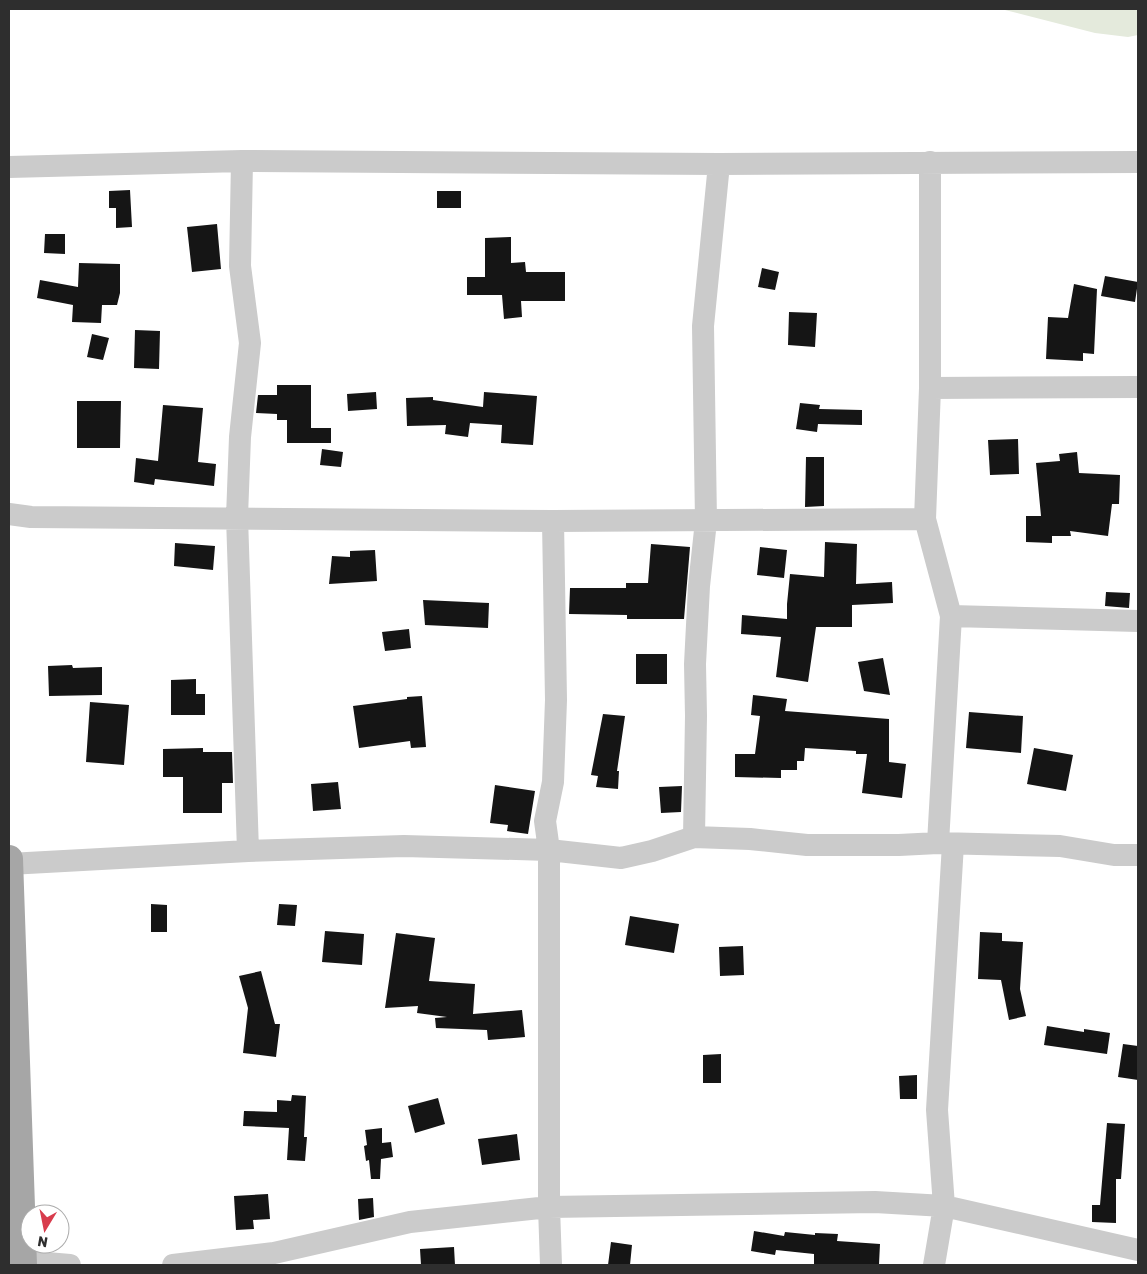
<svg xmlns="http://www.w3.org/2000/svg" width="1147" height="1274" viewBox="0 0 1147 1274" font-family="Rubik,sans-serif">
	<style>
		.green { fill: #e4eadc }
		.building { fill: #151515 }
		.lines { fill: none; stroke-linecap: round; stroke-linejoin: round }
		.minor { stroke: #cbcbcb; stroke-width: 22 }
		.major { stroke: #a6a6a6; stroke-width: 28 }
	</style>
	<rect width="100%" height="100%" fill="#fff"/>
	<path class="green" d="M 1001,9 L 1138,9 L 1138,35 L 1128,37 L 1095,33 Z"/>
	<path class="building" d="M 130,190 L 132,227 L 116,228 L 116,208 L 109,208 L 109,191 Z
		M 437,191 L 461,191 L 461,208 L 437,208 Z
		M 217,224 L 221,269 L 192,272 L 187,227 Z
		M 45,234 L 65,234 L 65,254 L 44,253 Z
		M 511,237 L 511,263 L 525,262 L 526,272 L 565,272 L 565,301 L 521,301 L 522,317 L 504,319 L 502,295 L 467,295 L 467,277 L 485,277 L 485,238 Z
		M 79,263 L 120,264 L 120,293 L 117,305 L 102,305 L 101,323 L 72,322 L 73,305 L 37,298 L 40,280 L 78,287 Z
		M 762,268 L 779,272 L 775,290 L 758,287 Z
		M 1105,276 L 1138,282 L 1135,302 L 1101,296 Z
		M 1074,284 L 1097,289 L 1094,354 L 1083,353 L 1083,361 L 1046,359 L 1048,317 L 1068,318 Z
		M 789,312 L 817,313 L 815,347 L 788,345 Z
		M 135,330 L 160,331 L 159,369 L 134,368 Z
		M 92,334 L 109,338 L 103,360 L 87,357 Z
		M 277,385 L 311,385 L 311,428 L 331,428 L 331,443 L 287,443 L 287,420 L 277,420 L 277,414 L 256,413 L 258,395 L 277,395 Z
		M 376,392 L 377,409 L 348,411 L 347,394 Z
		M 484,392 L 537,396 L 533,445 L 501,443 L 502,425 L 470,423 L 468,437 L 445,434 L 446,425 L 407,426 L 406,398 L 433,397 L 433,400 L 483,407 Z
		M 77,401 L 121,401 L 120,448 L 77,448 Z
		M 800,403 L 820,405 L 819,409 L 862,410 L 862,425 L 818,424 L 817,432 L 796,429 Z
		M 163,405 L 203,408 L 198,462 L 216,464 L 214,486 L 155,479 L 154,485 L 134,482 L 136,458 L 158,461 Z
		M 1018,439 L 1019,474 L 990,475 L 988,440 Z
		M 322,449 L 343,452 L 341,467 L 320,465 Z
		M 1077,452 L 1079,473 L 1120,475 L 1119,504 L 1112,504 L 1108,536 L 1070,531 L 1071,536 L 1052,536 L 1052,543 L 1026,542 L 1026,516 L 1041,516 L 1036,463 L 1060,461 L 1059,454 Z
		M 806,457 L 824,457 L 824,506 L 805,507 Z
		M 825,542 L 857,544 L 856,584 L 892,582 L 893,603 L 852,605 L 852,627 L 816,627 L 808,682 L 776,677 L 781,637 L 741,634 L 742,615 L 787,619 L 787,604 L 790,574 L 824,577 Z
		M 175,543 L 215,546 L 213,570 L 174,566 Z
		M 651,544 L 690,547 L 684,619 L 627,619 L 627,615 L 569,614 L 570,588 L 626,588 L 626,583 L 648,583 Z
		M 760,547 L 787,550 L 784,578 L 757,575 Z
		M 375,550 L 377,581 L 329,584 L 332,556 L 350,557 L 350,551 Z
		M 1106,592 L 1130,593 L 1129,608 L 1105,606 Z
		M 423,600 L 489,603 L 488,628 L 425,625 Z
		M 409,629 L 411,648 L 385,651 L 382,632 Z
		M 636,654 L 667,654 L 667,684 L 636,684 Z
		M 883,658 L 890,695 L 864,691 L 858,662 Z
		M 72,665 L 73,668 L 102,667 L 102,695 L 49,696 L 48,666 Z
		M 196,679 L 196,694 L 205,694 L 205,715 L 171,715 L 171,680 Z
		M 753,695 L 787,699 L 785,711 L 889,719 L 889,762 L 906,764 L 902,798 L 862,793 L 867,754 L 856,754 L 856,751 L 805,748 L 804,761 L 797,761 L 797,770 L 781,770 L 781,778 L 735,777 L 735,754 L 755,754 L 760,716 L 751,715 Z
		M 422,696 L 426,747 L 411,748 L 410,741 L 359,748 L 353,706 L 407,699 L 407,697 Z
		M 90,702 L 129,705 L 124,765 L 86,762 Z
		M 969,712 L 1023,716 L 1021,753 L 966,748 Z
		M 603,714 L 625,716 L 617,771 L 619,771 L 618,789 L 596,787 L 598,776 L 591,775 Z
		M 203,748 L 203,752 L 232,752 L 233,783 L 222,783 L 222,813 L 183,813 L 183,777 L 163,777 L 163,749 Z
		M 1034,748 L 1073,755 L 1066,791 L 1027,784 Z
		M 338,782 L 341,809 L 313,811 L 311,784 Z
		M 495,785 L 535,791 L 528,834 L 507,831 L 508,825 L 490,823 Z
		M 682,786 L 681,812 L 661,813 L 659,787 Z
		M 151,904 L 167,905 L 167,932 L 151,932 Z
		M 279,904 L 297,905 L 295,926 L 277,925 Z
		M 630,916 L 679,924 L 674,953 L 625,945 Z
		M 325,931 L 364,934 L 362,965 L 322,962 Z
		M 980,932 L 1002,933 L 1002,941 L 1023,942 L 1020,989 L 1026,1016 L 1009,1020 L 1001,980 L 978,979 Z
		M 396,933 L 435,938 L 429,981 L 475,984 L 473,1014 L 522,1010 L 525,1037 L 488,1040 L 487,1030 L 436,1028 L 435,1018 L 447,1017 L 417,1013 L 418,1006 L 385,1008 Z
		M 743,946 L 744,975 L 720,976 L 719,947 Z
		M 261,971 L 275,1024 L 280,1024 L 276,1057 L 243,1053 L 248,1008 L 239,976 Z
		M 1047,1026 L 1084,1032 L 1084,1029 L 1110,1033 L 1107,1054 L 1044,1045 Z
		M 1123,1044 L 1138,1046 L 1138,1080 L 1118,1077 Z
		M 721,1054 L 721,1083 L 703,1083 L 703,1055 Z
		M 917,1075 L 917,1099 L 900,1099 L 899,1076 Z
		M 292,1095 L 306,1096 L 304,1137 L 307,1137 L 305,1161 L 287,1160 L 289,1128 L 243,1126 L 244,1111 L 277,1112 L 277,1100 L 291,1101 Z
		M 438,1098 L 445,1124 L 415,1133 L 408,1106 Z
		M 1107,1123 L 1125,1124 L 1121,1179 L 1116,1179 L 1116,1223 L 1092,1222 L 1092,1205 L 1100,1205 Z
		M 382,1128 L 382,1143 L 391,1142 L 393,1157 L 381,1159 L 380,1179 L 371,1179 L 369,1160 L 366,1161 L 364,1146 L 367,1145 L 365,1130 Z
		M 517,1134 L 520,1160 L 482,1165 L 478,1139 Z
		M 268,1194 L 270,1219 L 253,1220 L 254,1229 L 236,1230 L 234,1196 Z
		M 373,1198 L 374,1217 L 359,1220 L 358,1199 Z
		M 754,1231 L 784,1236 L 785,1232 L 815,1235 L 815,1233 L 838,1234 L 837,1241 L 880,1244 L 879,1264 L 814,1265 L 814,1254 L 776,1250 L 775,1255 L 751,1251 Z
		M 611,1242 L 632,1245 L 630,1265 L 608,1265 Z
		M 454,1247 L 455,1265 L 421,1265 L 420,1249 Z"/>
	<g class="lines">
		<path class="minor" d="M 242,161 L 240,266 L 250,343 L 240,437 L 237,517 L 248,851
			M 930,162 L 930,388 L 925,519 L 951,616 L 938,843
			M 9,167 L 242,161 L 719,164 L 1138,162
			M 930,388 L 1138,387
			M 9,514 L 31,517 L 553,521 L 925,519
			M 951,616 L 1138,621
			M 694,837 L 696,716 L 695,664 L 699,586 L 706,521 L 703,326 L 719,164
			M 9,864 L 248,851 L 404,846 L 549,850 L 621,858 L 652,851 L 694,837 L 750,839 L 807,845 L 899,845 L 938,843 L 1060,846 L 1114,855 L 1138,855
			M 23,1261 L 70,1265
			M 173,1265 L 274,1253 L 410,1222 L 549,1207 L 875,1202 L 944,1206 L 1138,1250
			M 551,1265 L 549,1207 L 549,850 L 545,821 L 553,782 L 556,700 L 553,521
			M 934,1265 L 944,1206 L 937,1110 L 953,844"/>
		<path class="major" d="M 9,859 L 23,1265"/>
	</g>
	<rect width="1147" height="1274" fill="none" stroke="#2e2e2e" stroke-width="20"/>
	<g transform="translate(45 1229) rotate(190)"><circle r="24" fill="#ffffff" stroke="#ababab"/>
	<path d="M0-4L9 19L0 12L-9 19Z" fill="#d83c4d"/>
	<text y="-8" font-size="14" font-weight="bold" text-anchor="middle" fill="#2e2e2e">N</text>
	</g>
</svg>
